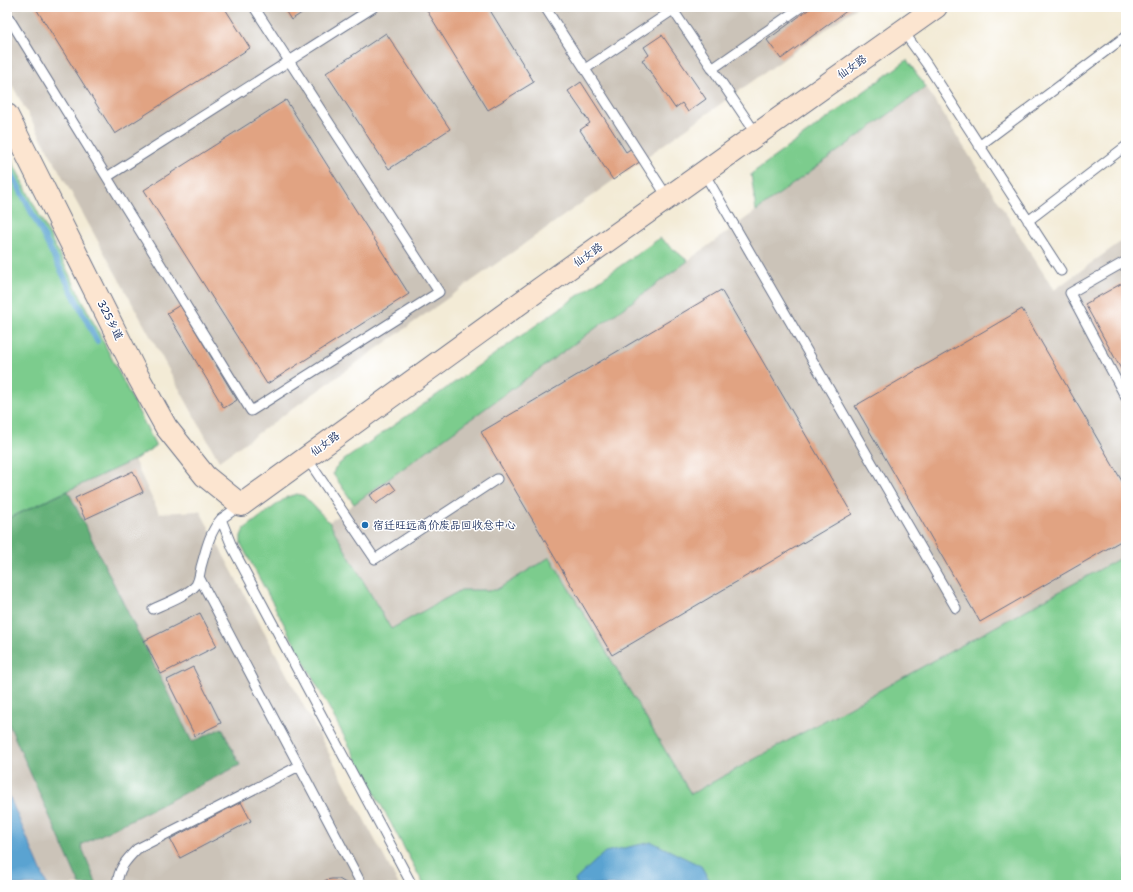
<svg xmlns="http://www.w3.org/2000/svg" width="1133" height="892" viewBox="0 0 1133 892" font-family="'Shantell Sans','LXGW WenKai TC',sans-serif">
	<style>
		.industrial { fill: #cbc3b8 }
		.green { fill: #7bcc8d; stroke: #4b7e76 }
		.forest { fill: #64b078; stroke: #40706b }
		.water { fill: #5aa3d1; stroke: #3a6998 }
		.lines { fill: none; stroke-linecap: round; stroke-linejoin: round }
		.stream { stroke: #5aa3d1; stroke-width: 6 }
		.building { fill: #e1a382 }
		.lane-casing { stroke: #677188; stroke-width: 11 }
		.secondary-casing { stroke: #677188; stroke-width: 24 }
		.lane { stroke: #fff; stroke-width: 9 }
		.secondary { stroke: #fce5d0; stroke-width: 22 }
		.poi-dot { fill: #1f6fb2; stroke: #fff; stroke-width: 1.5 }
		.labels { text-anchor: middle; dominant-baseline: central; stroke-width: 3; stroke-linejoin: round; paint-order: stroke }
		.street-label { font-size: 11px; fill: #1b2f5e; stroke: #fff }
		.poi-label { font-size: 11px; fill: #1b2f5e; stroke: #fff; text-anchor: start }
	</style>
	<rect width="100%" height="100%" fill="#fff"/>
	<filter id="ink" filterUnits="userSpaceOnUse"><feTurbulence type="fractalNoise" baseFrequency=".025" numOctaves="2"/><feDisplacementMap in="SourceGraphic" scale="8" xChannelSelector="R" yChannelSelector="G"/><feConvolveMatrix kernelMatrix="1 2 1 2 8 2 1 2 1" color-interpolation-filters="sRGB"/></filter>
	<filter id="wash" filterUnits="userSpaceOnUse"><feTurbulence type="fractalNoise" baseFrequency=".012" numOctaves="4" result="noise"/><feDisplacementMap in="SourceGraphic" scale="16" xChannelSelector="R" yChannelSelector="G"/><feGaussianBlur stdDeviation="0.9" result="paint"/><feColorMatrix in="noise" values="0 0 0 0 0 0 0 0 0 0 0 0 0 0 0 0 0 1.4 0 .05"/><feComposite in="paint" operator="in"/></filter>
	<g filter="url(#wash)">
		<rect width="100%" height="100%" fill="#f3ebd6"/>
		<path class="industrial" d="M 7,7 L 857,7 L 219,461 L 7,76 Z
			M 926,87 L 1054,290 L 1126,238 L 1126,555 L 527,885 L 289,551 Z
			M 134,460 L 159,513 L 200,511 L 399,885 L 47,885 L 7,791 L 7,519 Z"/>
		<path class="green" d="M 907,60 L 926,87 L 756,211 L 751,174 Z
			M 7,151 L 156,446 L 134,460 L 7,519 Z
			M 660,238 L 688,261 L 354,504 L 333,474 L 335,468 L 340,463 Z
			M 297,494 L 304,496 L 329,522 L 391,629 L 461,590 L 496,590 L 550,557 L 691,794 L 1126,555 L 1126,885 L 424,885 L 241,544 L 241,536 L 244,529 L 287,497 Z"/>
		<path class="forest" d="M 68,491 L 192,742 L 222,728 L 240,765 L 81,845 L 97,885 L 80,885 L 7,720 L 7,519 Z"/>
		<path class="water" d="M 7,791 L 47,885 L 7,885 Z
			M 652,842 L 701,866 L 712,885 L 577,885 L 575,880 L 605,852 Z"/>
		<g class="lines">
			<path class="stream" d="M 7,164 L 97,341"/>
		</g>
		<g id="blocks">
			<path class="building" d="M 35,7 L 224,7 L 250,48 L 115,134 Z
				M 283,7 L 311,7 L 291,20 Z
				M 430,7 L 488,7 L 534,82 L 488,110 L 426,9 Z
				M 812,7 L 852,7 L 781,59 L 767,40 Z
				M 386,33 L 450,129 L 389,169 L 326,73 Z
				M 662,35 L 706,99 L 688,112 L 682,103 L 675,108 L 642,60 L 649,55 L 644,47 Z
				M 581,82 L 626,152 L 632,148 L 641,161 L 613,180 L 580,130 L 590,123 L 568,91 Z
				M 286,100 L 409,294 L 267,384 L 144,190 Z
				M 1126,281 L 1126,378 L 1085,304 Z
				M 721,290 L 852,514 L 612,655 L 481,432 Z
				M 180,305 L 237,400 L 224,408 L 167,313 Z
				M 1022,309 L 1126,488 L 1126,538 L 980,622 L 855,406 Z
				M 133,471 L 143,492 L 85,519 L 75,498 Z
				M 390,482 L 396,490 L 376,504 L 370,495 Z
				M 200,613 L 217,646 L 161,674 L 144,641 Z
				M 193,667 L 221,723 L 195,736 L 167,680 Z
				M 241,802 L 251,821 L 180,858 L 170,839 Z
				M 332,879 L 339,879 L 349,885 L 319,885 L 326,880 Z"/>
		</g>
	</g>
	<g filter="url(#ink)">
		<use href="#blocks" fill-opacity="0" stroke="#677188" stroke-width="1"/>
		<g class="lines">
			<g class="lane-casing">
				<path id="lane" d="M 545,7 L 668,198
					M 7,15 L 251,411 L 439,292 L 254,7
					M 903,31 L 926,63 L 1061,271
					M 585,69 L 673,10 L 757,135
					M 712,69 L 801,7
					M 979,146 L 1126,36
					M 704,173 L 956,608
					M 107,177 L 374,7
					M 1028,221 L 1126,146
					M 1126,261 L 1070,293 L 1126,398
					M 306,457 L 375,559 L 497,479
					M 241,505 L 221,519 L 233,549 L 412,885
					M 153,609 C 164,604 188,595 196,585 C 199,580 200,573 201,567 C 206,550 209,533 221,519
					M 299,766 L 362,885
					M 117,885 C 118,869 126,860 137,849 L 299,766 L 199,577"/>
			</g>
			<g class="secondary-casing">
				<path id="secondary" d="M 7,115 L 135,371 L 166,427 L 205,476 L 241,505 L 541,288 L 936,7"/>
			</g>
			<use href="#lane" class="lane"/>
			<use href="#secondary" class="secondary"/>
		</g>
	</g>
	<circle class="poi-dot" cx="365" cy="525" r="4"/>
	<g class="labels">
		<g class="street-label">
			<text transform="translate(852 67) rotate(-35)">仙女路</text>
			<text transform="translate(588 255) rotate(-35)">仙女路</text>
			<text transform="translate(110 320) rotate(63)">325乡道</text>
			<text transform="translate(325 444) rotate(-36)">仙女路</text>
		</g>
		<g class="poi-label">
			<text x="373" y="525">宿迁旺远高价废品回收总中心</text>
		</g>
	</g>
	<rect width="1133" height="892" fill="none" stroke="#fff" stroke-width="24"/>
</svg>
